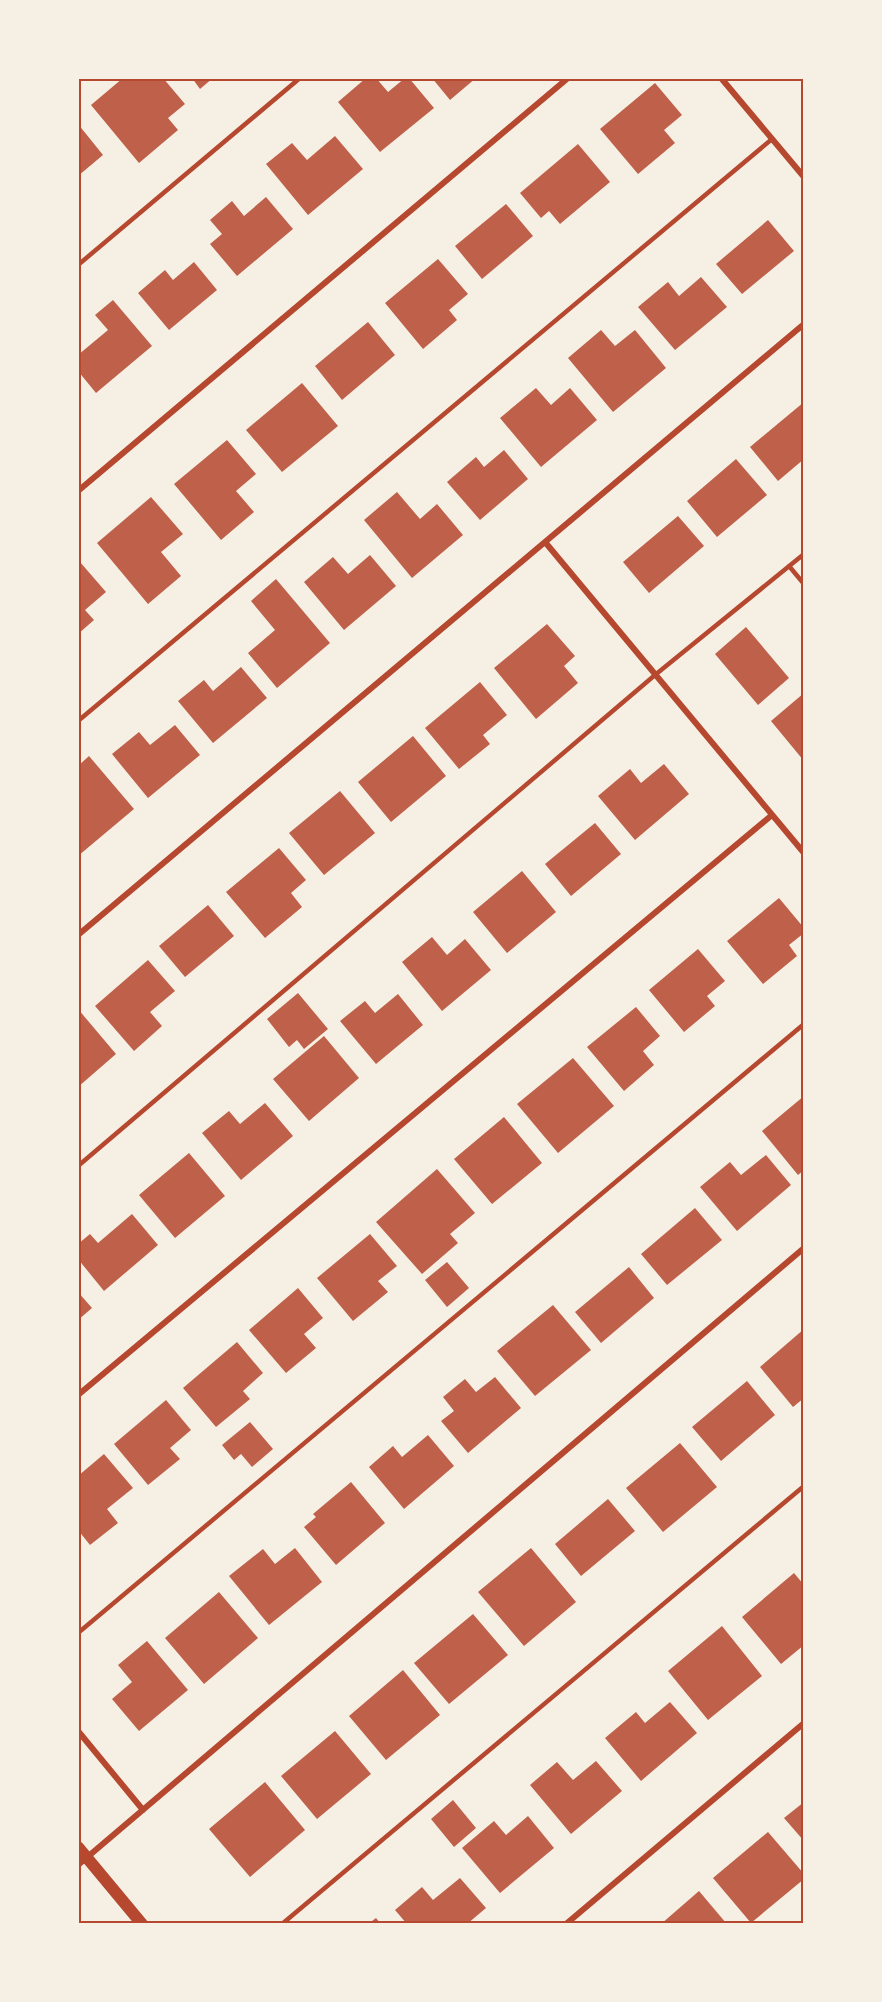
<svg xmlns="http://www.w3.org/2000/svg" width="882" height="2002" viewBox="0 0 882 2002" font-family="Bitter,serif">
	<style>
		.building { fill: #bf614a }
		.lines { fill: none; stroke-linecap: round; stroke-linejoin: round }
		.service { stroke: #b5482f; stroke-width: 4.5 }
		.minor { stroke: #b5482f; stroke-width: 6 }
		.secondary { stroke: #b5482f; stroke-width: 12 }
		.neatline { fill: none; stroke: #b5482f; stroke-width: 2 }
	</style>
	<rect width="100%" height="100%" fill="#f6efe4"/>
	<path class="building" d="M 123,78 L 163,78 L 185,104 L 168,118 L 178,130 L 139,163 L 91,105 Z
		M 192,78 L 213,78 L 200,89 Z
		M 366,78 L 376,78 L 388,92 L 405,78 L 409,78 L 434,108 L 380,152 L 338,102 Z
		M 432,78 L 476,78 L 450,100 Z
		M 655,83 L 682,115 L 664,130 L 675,143 L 638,174 L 600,129 Z
		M 78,124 L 103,155 L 78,176 Z
		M 335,136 L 363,169 L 308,215 L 266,164 L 292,143 L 307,160 Z
		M 578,144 L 610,182 L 560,224 L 549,211 L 541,218 L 520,193 Z
		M 266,197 L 293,229 L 237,276 L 210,244 L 222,234 L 210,220 L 232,201 L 244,216 Z
		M 506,204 L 533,236 L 482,279 L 455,246 Z
		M 768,220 L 794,251 L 742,294 L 716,264 Z
		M 438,259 L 468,294 L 449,310 L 457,320 L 423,349 L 385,303 Z
		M 194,262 L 217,290 L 169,330 L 138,293 L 165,270 L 173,280 Z
		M 701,277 L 727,307 L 675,350 L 638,307 L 668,282 L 679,296 Z
		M 113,300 L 152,346 L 96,393 L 78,371 L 78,355 L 108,330 L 95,315 Z
		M 368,322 L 395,355 L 342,400 L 315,366 Z
		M 601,330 L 615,346 L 635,330 L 666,368 L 613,412 L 568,358 Z
		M 302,383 L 338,426 L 282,472 L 246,430 Z
		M 536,388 L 551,405 L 570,388 L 597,420 L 541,467 L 500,418 Z
		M 804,402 L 804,459 L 778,481 L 750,447 Z
		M 227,440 L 256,474 L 236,491 L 254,512 L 221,540 L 174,484 Z
		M 504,450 L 528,479 L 480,520 L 447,482 L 476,457 L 484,467 Z
		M 736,459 L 767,495 L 717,537 L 687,501 Z
		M 397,492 L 420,519 L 437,504 L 463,535 L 412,578 L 364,520 Z
		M 151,497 L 183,534 L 161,552 L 181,576 L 148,604 L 97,543 Z
		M 678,516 L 704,546 L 649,593 L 623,562 Z
		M 370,555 L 396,586 L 344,630 L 304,582 L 333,557 L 348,574 Z
		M 80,562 L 106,592 L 85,610 L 94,620 L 78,634 L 78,564 Z
		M 276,579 L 330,643 L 277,688 L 248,653 L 275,630 L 251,601 Z
		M 547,624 L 575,656 L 564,666 L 578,683 L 536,719 L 494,668 Z
		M 746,627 L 789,678 L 758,705 L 715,654 Z
		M 241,667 L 267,698 L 213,743 L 178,701 L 204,680 L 213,691 Z
		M 480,682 L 507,715 L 483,735 L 490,744 L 459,769 L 425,728 Z
		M 804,693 L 804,761 L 771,721 Z
		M 175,725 L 200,755 L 148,798 L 112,754 L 139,732 L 150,745 Z
		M 413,736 L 446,776 L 391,822 L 358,782 Z
		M 89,756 L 134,809 L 78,856 L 78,766 Z
		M 664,764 L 689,794 L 635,840 L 598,796 L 630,769 L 641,783 Z
		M 340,791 L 375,833 L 324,875 L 289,833 Z
		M 595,823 L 621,854 L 571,896 L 545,864 Z
		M 279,848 L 306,880 L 291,893 L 302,907 L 265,938 L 226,892 Z
		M 522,871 L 556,912 L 507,953 L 473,912 Z
		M 779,898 L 804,928 L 804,933 L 789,945 L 797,956 L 763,984 L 727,941 Z
		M 208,905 L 234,936 L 185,977 L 159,946 Z
		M 432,937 L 447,955 L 465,939 L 491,970 L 442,1011 L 402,962 Z
		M 698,949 L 725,981 L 707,996 L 715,1006 L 684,1032 L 649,990 Z
		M 148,960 L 175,991 L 150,1012 L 162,1026 L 134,1051 L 95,1006 Z
		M 298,993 L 328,1029 L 304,1049 L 297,1040 L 289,1047 L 267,1019 Z
		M 398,994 L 423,1025 L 376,1064 L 340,1021 L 365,1001 L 375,1013 Z
		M 636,1007 L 660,1036 L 643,1051 L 654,1065 L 624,1091 L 587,1047 Z
		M 78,1009 L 116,1054 L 78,1087 Z
		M 324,1036 L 359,1078 L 309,1121 L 273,1079 Z
		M 573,1058 L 614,1106 L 558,1153 L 517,1104 Z
		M 804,1096 L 804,1170 L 798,1175 L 762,1131 Z
		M 265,1103 L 293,1136 L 241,1180 L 202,1133 L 229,1111 L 240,1124 Z
		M 504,1117 L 542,1163 L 492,1204 L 454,1159 Z
		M 189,1153 L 225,1196 L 175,1238 L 139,1195 Z
		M 766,1155 L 791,1185 L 737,1231 L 700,1187 L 730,1162 L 741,1175 Z
		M 437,1169 L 475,1213 L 450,1234 L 458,1243 L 422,1274 L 376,1222 Z
		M 695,1208 L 722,1240 L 667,1285 L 641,1254 Z
		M 132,1214 L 158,1245 L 104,1291 L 78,1259 L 78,1244 L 90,1234 L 98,1243 Z
		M 370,1234 L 397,1266 L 378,1281 L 388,1292 L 353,1321 L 317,1278 Z
		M 447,1262 L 469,1288 L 447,1307 L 425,1280 Z
		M 629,1267 L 654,1298 L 601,1343 L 575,1312 Z
		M 298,1288 L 323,1318 L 304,1334 L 316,1348 L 286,1373 L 249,1330 Z
		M 78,1292 L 92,1308 L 78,1320 Z
		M 553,1305 L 591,1350 L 535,1396 L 497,1351 Z
		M 804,1329 L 804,1398 L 793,1407 L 760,1367 Z
		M 237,1342 L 263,1373 L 243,1391 L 250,1399 L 216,1427 L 183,1388 Z
		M 495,1377 L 521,1408 L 468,1453 L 441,1421 L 454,1411 L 443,1397 L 465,1379 L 476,1392 Z
		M 747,1381 L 775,1415 L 721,1461 L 692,1427 Z
		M 166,1400 L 191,1430 L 170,1448 L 180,1459 L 148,1485 L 114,1444 Z
		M 250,1422 L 273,1449 L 252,1467 L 241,1454 L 234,1460 L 222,1445 Z
		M 428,1435 L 454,1466 L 404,1509 L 369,1467 L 393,1446 L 402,1457 Z
		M 680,1443 L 717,1487 L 663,1532 L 626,1488 Z
		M 104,1454 L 133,1488 L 107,1509 L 118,1523 L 90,1545 L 78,1530 L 78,1476 Z
		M 351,1482 L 385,1523 L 336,1565 L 304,1527 L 316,1517 L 313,1514 Z
		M 608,1499 L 635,1531 L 581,1576 L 555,1544 Z
		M 295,1548 L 322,1582 L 269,1625 L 229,1576 L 263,1549 L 275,1564 Z
		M 531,1548 L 576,1602 L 524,1646 L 478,1592 Z
		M 794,1573 L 804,1585 L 804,1645 L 781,1664 L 742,1617 Z
		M 219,1592 L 258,1638 L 204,1684 L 165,1638 Z
		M 473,1614 L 508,1655 L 449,1704 L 414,1663 Z
		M 722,1626 L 762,1676 L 708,1720 L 668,1671 Z
		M 147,1641 L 188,1690 L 139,1731 L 112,1699 L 132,1682 L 118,1665 Z
		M 403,1670 L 440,1715 L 386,1760 L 349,1716 Z
		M 670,1702 L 697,1733 L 641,1781 L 605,1738 L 636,1712 L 645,1723 Z
		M 335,1731 L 371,1774 L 317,1819 L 281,1776 Z
		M 596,1761 L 622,1791 L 571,1834 L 530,1785 L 557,1762 L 573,1780 Z
		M 265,1782 L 305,1830 L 250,1877 L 209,1829 Z
		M 453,1800 L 476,1828 L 454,1847 L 431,1819 Z
		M 804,1802 L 804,1841 L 784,1818 Z
		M 528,1816 L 554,1848 L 500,1893 L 462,1848 L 494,1821 L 506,1835 Z
		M 768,1832 L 804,1874 L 804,1879 L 751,1923 L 713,1878 Z
		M 460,1878 L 486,1908 L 467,1924 L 407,1924 L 395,1910 L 422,1887 L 433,1900 Z
		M 699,1891 L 726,1923 L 725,1924 L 661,1924 Z
		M 376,1918 L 381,1924 L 368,1924 Z"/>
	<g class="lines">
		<path class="service" d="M 78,265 L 300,78
			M 789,566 L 804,584
			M 78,721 L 772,139
			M 78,1166 L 655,675 L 804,554
			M 78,1633 L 804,1024
			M 282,1924 L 804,1486"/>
		<path class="minor" d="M 721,78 L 804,177
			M 78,491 L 568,78
			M 545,542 L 804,853
			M 78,935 L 804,324
			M 78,1395 L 772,815
			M 78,1731 L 143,1810
			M 78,1865 L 804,1248
			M 566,1924 L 804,1723"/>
		<path class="secondary" d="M 78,1847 L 142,1924"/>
	</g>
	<rect width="882" height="2002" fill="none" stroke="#f6efe4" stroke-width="159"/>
	<rect x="80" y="80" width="722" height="1842" class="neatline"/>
</svg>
